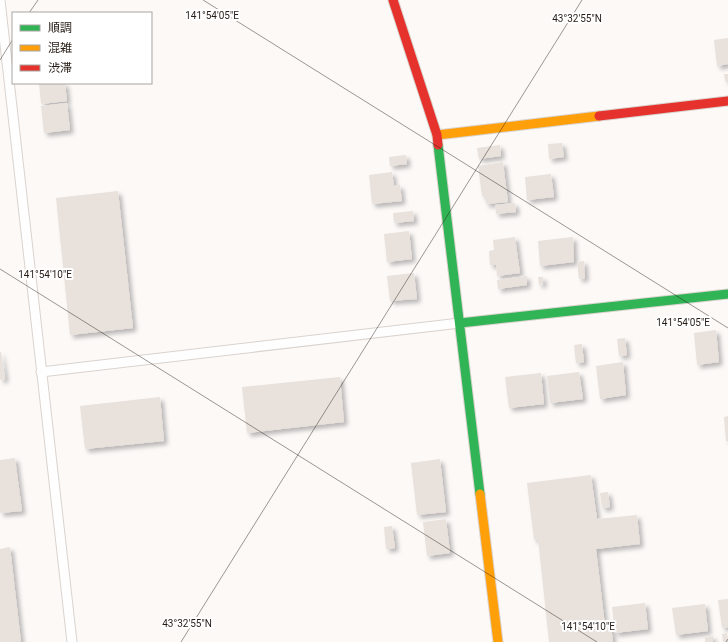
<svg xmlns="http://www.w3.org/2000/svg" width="728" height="642" viewBox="0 0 728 642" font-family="Roboto,'Noto Sans JP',sans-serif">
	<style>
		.building { fill: #e8e1dc; filter: url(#shadow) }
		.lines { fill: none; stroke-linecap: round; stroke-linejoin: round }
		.lane-casing { stroke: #dad3ce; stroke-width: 11 }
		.fast-casing { stroke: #dad3ce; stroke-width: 11 }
		.slow-casing { stroke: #dad3ce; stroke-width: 11 }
		.jam-casing { stroke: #dad3ce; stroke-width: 11 }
		.lane { stroke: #fffefe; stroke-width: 9 }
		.fast { stroke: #30b455; stroke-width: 9 }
		.slow { stroke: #ff9f0a; stroke-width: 9 }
		.jam { stroke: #e5322d; stroke-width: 9 }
		.ticks { fill: none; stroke: #271d16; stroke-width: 1; stroke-opacity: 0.45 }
		.ticks-label { font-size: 10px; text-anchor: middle; fill: #271d16; stroke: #fff; stroke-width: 4; stroke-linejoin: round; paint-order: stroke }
	</style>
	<defs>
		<filter id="shadow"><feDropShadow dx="3.5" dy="3.5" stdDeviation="2" flood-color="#0004"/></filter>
	</defs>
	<rect width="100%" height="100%" fill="#fcf9f7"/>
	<path class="building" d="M 728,38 L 728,64 L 717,66 L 714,40 Z
		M 724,74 L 728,74 L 728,81 L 725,81 Z
		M 39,83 L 65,83 L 67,101 L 41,104 Z
		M 67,103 L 70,130 L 44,133 L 41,106 Z
		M 562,143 L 564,157 L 549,159 L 548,144 Z
		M 500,145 L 501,156 L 479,159 L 477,148 Z
		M 406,155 L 407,164 L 390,166 L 389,157 Z
		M 503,162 L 508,202 L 486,204 L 485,196 L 482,196 L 478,166 Z
		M 392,172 L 394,186 L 400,185 L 402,201 L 372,204 L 369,175 Z
		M 551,174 L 554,197 L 527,200 L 525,177 Z
		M 118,191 L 133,328 L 70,335 L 56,198 Z
		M 515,203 L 516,212 L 496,214 L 495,205 Z
		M 413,211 L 414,221 L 394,223 L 393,213 Z
		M 409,231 L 412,259 L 387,262 L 384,234 Z
		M 515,237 L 520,273 L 497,276 L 496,265 L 490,265 L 489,251 L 494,250 L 493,240 Z
		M 573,237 L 574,262 L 540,266 L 538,241 Z
		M 584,261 L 585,278 L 579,279 L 577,262 Z
		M 414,273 L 417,299 L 390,301 L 387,276 Z
		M 527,276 L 527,285 L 498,289 L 497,280 Z
		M 538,277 L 543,277 L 543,284 L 539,285 Z
		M 716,330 L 719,362 L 697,365 L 694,333 Z
		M 625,338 L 627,355 L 619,356 L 617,339 Z
		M 582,344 L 584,362 L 576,363 L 574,345 Z
		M 0,352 L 1,352 L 5,379 L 0,380 Z
		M 623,362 L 626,395 L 600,399 L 596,366 Z
		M 579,372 L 583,399 L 550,403 L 547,376 Z
		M 541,373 L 544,404 L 509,408 L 505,377 Z
		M 340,377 L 344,422 L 247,433 L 242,387 Z
		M 160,397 L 164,441 L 85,449 L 80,406 Z
		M 728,416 L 728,441 L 726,441 L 724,417 Z
		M 15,458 L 22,511 L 0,513 L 0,460 Z
		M 440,459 L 446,512 L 417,515 L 411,463 Z
		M 591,475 L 597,519 L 637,515 L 640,544 L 596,549 L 605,626 L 611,625 L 613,642 L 549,642 L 538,539 L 534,540 L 527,483 Z
		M 608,492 L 610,507 L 602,508 L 600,493 Z
		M 446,519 L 450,553 L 427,556 L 423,522 Z
		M 392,526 L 395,548 L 386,549 L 384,527 Z
		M 10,547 L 21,642 L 0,642 L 0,549 Z
		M 728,599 L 728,627 L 722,628 L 718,600 Z
		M 645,603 L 648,629 L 615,633 L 612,607 Z
		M 705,604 L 708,631 L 676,635 L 672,608 Z
		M 727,633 L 728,642 L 723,642 L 722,634 Z
		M 713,636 L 713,642 L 705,642 L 705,637 Z"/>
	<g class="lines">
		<g class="lane-casing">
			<path id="lane" d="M 0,0 L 72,642
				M 41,372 L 460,323"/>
		</g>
		<g class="fast-casing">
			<path id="fast" d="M 438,145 L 480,494
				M 460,323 L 728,294"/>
		</g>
		<g class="slow-casing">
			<path id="slow" d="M 437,135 L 599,116
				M 480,494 L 498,642"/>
		</g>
		<g class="jam-casing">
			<path id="jam" d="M 393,0 L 437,135 L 438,145
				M 599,116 L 728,101"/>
		</g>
		<use href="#lane" class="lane"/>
		<use href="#fast" class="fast"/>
		<use href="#slow" class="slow"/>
		<use href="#jam" class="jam"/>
	</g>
	<path class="ticks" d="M 203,0 L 728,328M 29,13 L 38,0M 0,60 L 13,39M 0,269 L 597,642M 181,642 L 582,0M 726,642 L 728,639"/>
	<g class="ticks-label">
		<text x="212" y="19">141°54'05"E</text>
		<text x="577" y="22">43°32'55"N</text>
		<text x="45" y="278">141°54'10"E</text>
		<text x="683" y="326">141°54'05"E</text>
		<text x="187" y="627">43°32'55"N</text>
		<text x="588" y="630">141°54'10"E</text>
	</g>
	<rect x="12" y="12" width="140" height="72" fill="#ffffff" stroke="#a9a5a2"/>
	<rect x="20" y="25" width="20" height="6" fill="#30b455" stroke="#a9a5a2"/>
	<text x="48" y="32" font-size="12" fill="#271d16">順調</text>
	<rect x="20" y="45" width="20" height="6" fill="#ff9f0a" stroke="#a9a5a2"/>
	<text x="48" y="52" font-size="12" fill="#271d16">混雑</text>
	<rect x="20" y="65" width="20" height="6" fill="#e5322d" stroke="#a9a5a2"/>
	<text x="48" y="72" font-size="12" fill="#271d16">渋滞</text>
</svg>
